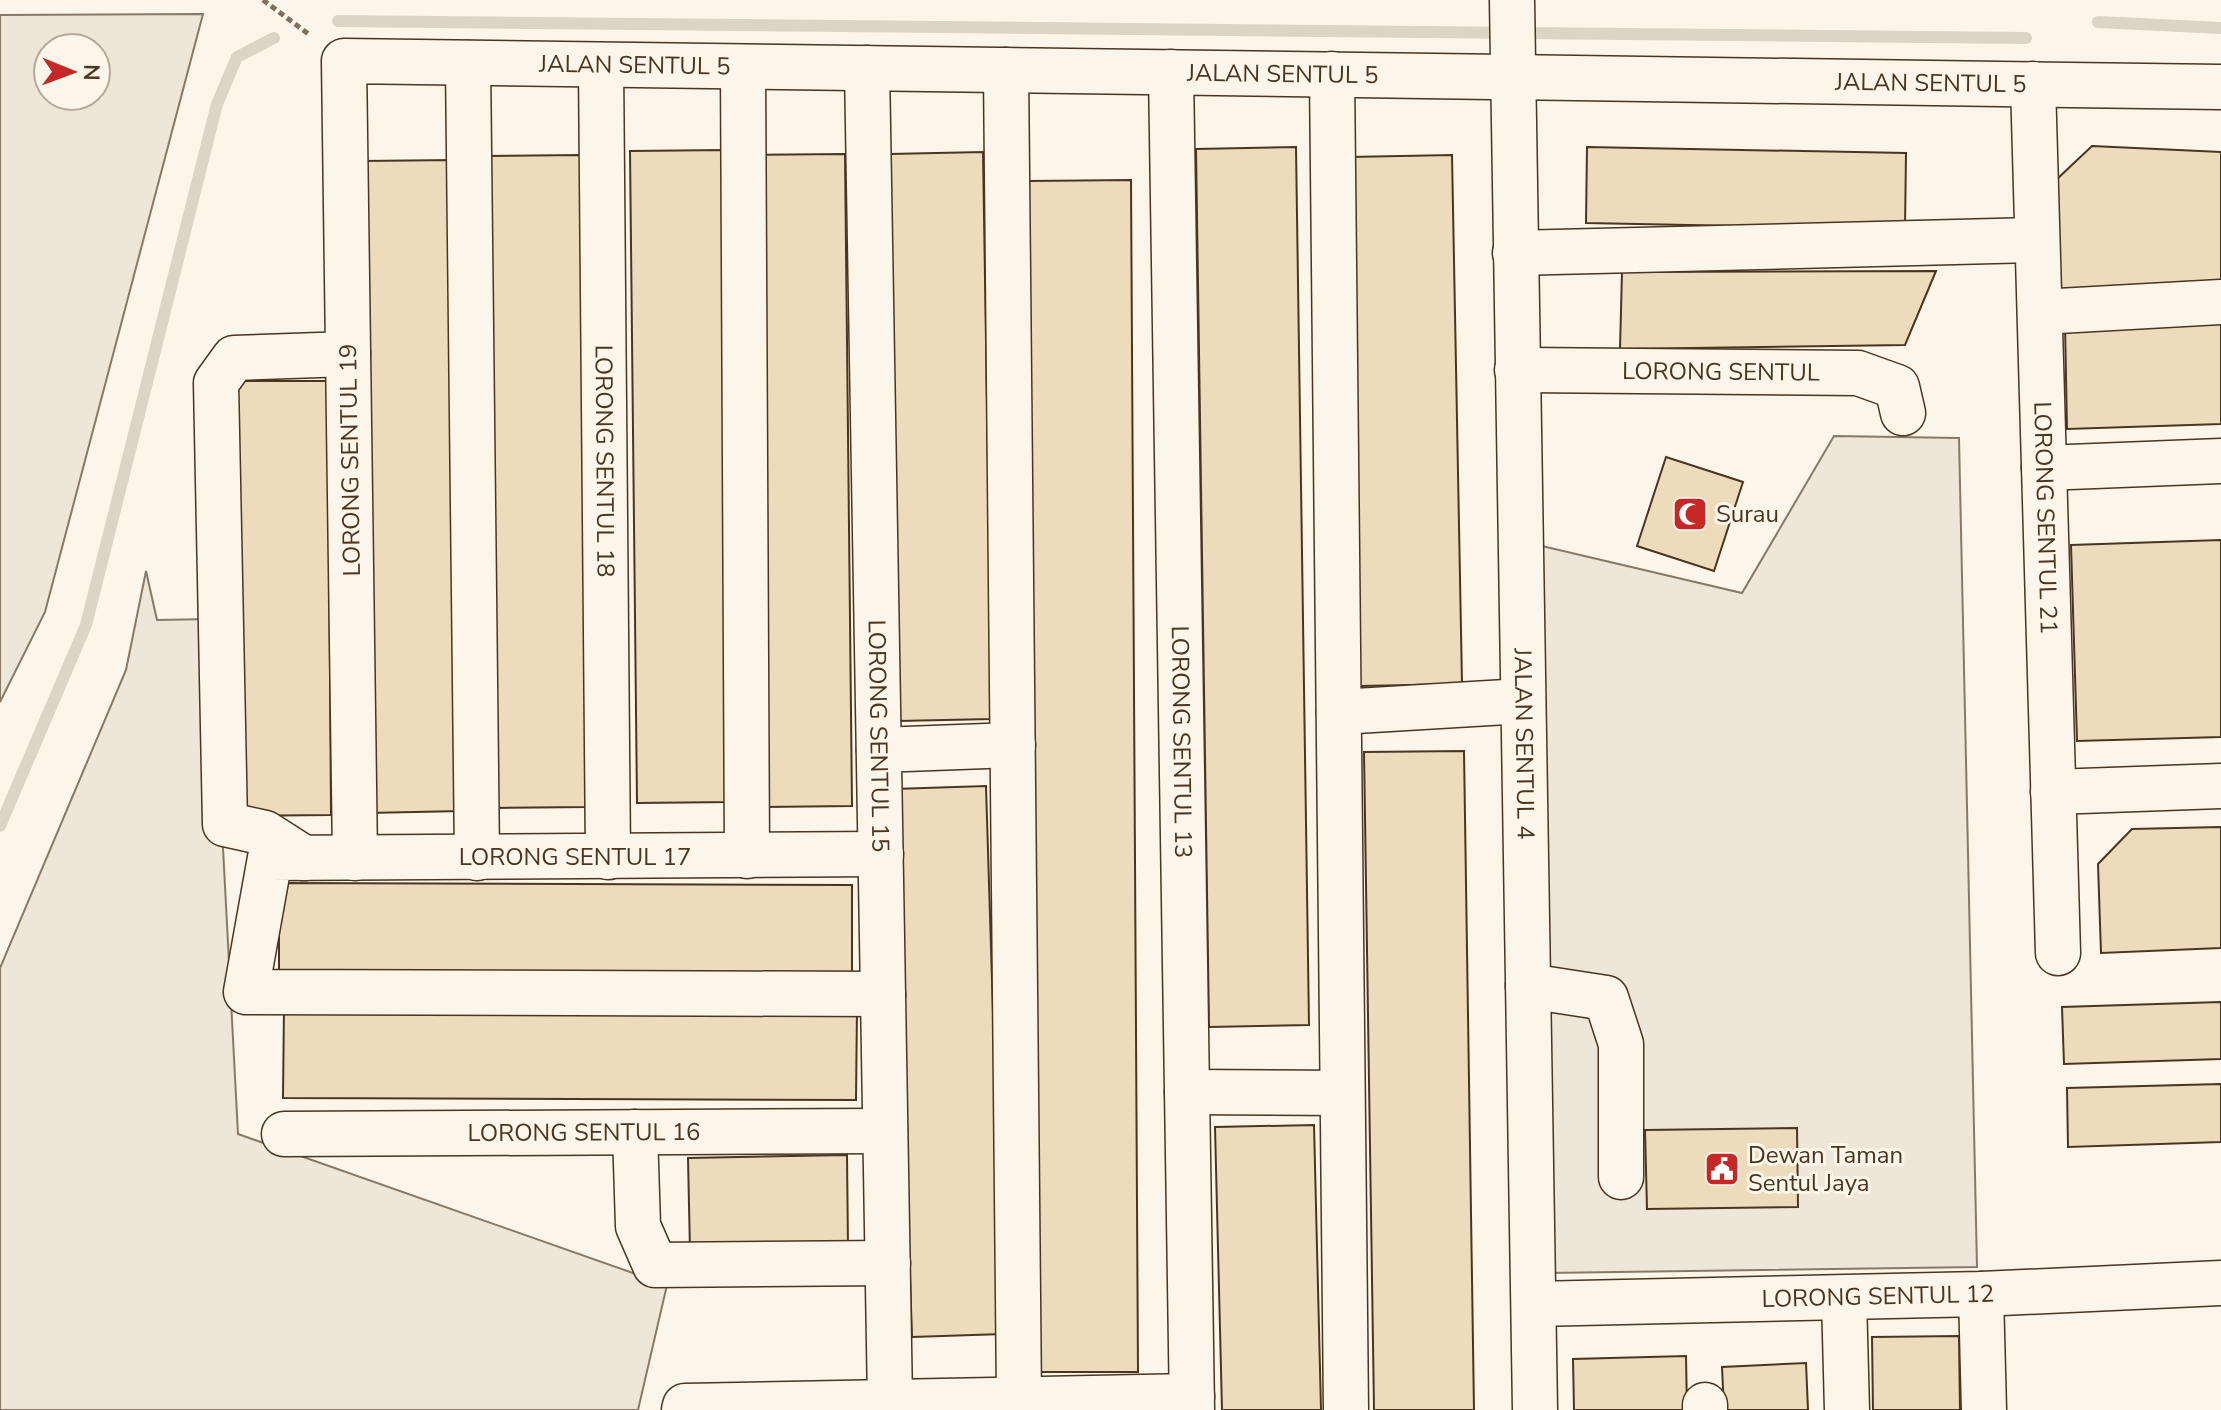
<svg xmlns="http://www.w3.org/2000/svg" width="2221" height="1410" viewBox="0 0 2221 1410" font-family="'Nunito Sans',sans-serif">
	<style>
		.green { fill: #ede6d9; stroke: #887966; stroke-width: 2; fill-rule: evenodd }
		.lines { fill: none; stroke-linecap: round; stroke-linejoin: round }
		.stream { stroke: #dcd4c6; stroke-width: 12 }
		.building { fill: #ecdcbc; stroke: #4a3520; stroke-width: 2 }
		.minor-casing { stroke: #4a3520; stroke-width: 47 }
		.path { stroke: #7f6f5c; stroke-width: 5; stroke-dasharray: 6 4; stroke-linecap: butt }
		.minor { stroke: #fbf6e9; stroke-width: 44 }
		.labels { text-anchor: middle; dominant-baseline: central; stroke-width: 6; stroke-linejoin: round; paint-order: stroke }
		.street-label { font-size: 24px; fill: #4a3520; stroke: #fbf6e9 }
		.poi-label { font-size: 24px; fill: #4a3520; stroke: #fbf6e9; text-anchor: start }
	</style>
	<rect width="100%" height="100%" fill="#fbf6e9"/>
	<path class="green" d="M 203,14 L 45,612 L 0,702 L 0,15 ZM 48,48 L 96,48 L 96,96 L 48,96 Z
		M 1834,436 L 1959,438 L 1977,1267 L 1546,1273 L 1542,546 L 1742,593 Z
		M 146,571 L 157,620 L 211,619 L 238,1134 L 667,1285 L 638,1410 L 0,1410 L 0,968 L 126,670 Z"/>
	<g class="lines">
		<path class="stream" d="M 338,21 L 2026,38
			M 2098,22 L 2221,28
			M 0,826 L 86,625 L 217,104 L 237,57 L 274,38"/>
	</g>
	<path class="building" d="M 2092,146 L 2221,152 L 2221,288 L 2055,298 L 2056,180 Z
		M 1296,147 L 1309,1025 L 1209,1027 L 1196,149 Z
		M 1587,147 L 1906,153 L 1905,229 L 1586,223 Z
		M 725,150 L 732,802 L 637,803 L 630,151 Z
		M 983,152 L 992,719 L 898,721 L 890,154 Z
		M 845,154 L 852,806 L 758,807 L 750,155 Z
		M 581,155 L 588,807 L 494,808 L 486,156 Z
		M 1452,155 L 1462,684 L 1360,686 L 1349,157 Z
		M 455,160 L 462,811 L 367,813 L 361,161 Z
		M 1131,180 L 1138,1372 L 1035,1372 L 1028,181 Z
		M 1936,271 L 1905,345 L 1620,349 L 1622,272 Z
		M 2221,320 L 2221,424 L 2067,429 L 2065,325 Z
		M 231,381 L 328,381 L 331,815 L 233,816 Z
		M 1666,457 L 1743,482 L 1714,571 L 1637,546 Z
		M 2221,540 L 2221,737 L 2077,741 L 2071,545 Z
		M 1464,751 L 1474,1410 L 1374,1410 L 1364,752 Z
		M 986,786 L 1003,1334 L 912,1337 L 894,789 Z
		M 2221,827 L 2221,948 L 2101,953 L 2098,864 L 2132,829 Z
		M 279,883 L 852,885 L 852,976 L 279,975 Z
		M 2221,1002 L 2221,1059 L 2064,1064 L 2062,1007 Z
		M 284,1007 L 857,1008 L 856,1100 L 283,1098 Z
		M 2221,1084 L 2221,1142 L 2068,1147 L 2067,1088 Z
		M 1314,1125 L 1321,1410 L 1222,1410 L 1215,1127 Z
		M 1797,1128 L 1798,1207 L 1647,1209 L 1645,1130 Z
		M 847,1155 L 848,1247 L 690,1251 L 688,1158 Z
		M 1959,1336 L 1960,1410 L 1873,1410 L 1872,1337 Z
		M 1686,1356 L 1687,1410 L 1574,1410 L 1573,1359 Z
		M 1806,1363 L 1808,1410 L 1724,1410 L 1722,1367 Z"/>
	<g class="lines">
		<g class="minor-casing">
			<g id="minor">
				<path id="s1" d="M 1512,0 L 1535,1410"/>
				<path d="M 468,63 L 477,858"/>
				<path id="s2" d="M 601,65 L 608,857"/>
				<path d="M 743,67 L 747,856"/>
				<path id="s3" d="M 867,68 L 890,1402"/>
				<path d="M 1006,70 L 1019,1399"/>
				<path id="s4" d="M 1171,72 L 1192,1410"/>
				<path d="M 1332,74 L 1346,1410"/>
				<path id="s5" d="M 2033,84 L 2058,953"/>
				<path d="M 1515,253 L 2037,240"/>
				<path d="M 2040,312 L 2221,302"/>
				<path id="s6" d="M 1517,370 L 1858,373 L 1897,387 L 1903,413"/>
				<path d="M 2044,468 L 2221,461"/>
				<path d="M 1339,712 L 1523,701"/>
				<path d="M 879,750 L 1013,745"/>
				<path d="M 2053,792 L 2221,786"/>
				<path d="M 881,854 L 270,858 L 246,992 L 883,994"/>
				<path d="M 304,858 L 265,833 L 225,824 L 216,383 L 234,358 L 348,354"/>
				<path id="s7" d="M 355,858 L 344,61 L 2221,87"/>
				<path d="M 1528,986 L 1606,998 L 1621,1044 L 1621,1177"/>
				<path d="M 1187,1092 L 1342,1093"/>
				<path d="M 635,1132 L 638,1226 L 655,1265 L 888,1263"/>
				<path id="s8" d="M 284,1134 L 885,1131"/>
				<path d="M 1981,1294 L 1984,1410"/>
				<path d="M 1844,1298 L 1847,1410"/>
				<path id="s9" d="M 1534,1304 L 1981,1294 L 2221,1283"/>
				<path d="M 1705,1405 L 1705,1410"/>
				<path d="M 684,1410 L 685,1406 L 1192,1396"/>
			</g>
		</g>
		<path class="path" d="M 263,0 L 311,36"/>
		<use href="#minor" class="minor"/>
	</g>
	<defs>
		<g id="mosque-square" transform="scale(1.8)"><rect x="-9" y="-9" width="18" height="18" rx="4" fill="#c62828" stroke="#fbf6e9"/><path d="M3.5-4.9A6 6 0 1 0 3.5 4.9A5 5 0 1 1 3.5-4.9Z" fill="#fff"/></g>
		<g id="civic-square" transform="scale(1.8)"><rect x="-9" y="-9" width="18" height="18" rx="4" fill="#c62828" stroke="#fbf6e9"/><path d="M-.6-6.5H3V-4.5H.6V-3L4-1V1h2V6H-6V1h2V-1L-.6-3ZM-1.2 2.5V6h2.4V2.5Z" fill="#fff"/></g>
	</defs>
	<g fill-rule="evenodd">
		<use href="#mosque-square" x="1690" y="514"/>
		<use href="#civic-square" x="1722" y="1169"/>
	</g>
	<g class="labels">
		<g class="street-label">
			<text stroke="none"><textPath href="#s7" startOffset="1088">JALAN SENTUL 5</textPath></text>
			<text stroke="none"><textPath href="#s7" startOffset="1736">JALAN SENTUL 5</textPath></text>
			<text stroke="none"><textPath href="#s7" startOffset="2384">JALAN SENTUL 5</textPath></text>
			<text stroke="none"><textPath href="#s6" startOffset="204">LORONG SENTUL</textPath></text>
			<text transform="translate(350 460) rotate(-91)">LORONG SENTUL 19</text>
			<text stroke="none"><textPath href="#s2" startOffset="396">LORONG SENTUL 18</textPath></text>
			<text stroke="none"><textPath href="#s5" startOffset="434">LORONG SENTUL 21</textPath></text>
			<text stroke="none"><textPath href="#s3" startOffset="668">LORONG SENTUL 15</textPath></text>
			<text stroke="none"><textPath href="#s4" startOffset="670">LORONG SENTUL 13</textPath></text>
			<text stroke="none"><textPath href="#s1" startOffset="744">JALAN SENTUL 4</textPath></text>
			<text x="575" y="857">LORONG SENTUL 17</text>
			<text stroke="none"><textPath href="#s8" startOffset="300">LORONG SENTUL 16</textPath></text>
			<text stroke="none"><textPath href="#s9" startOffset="344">LORONG SENTUL 12</textPath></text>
		</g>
		<g class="poi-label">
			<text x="1716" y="514">Surau</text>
			<text x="1748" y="1155">Dewan Taman<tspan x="1748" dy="28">Sentul Jaya</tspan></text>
		</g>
	</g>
	<g transform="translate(72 72) rotate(91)"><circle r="38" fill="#fbf6e9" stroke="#b4a999" stroke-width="2"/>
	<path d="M0-6L14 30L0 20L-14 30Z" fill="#c62828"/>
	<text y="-12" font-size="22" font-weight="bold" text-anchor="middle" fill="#4a3520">N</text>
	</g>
</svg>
